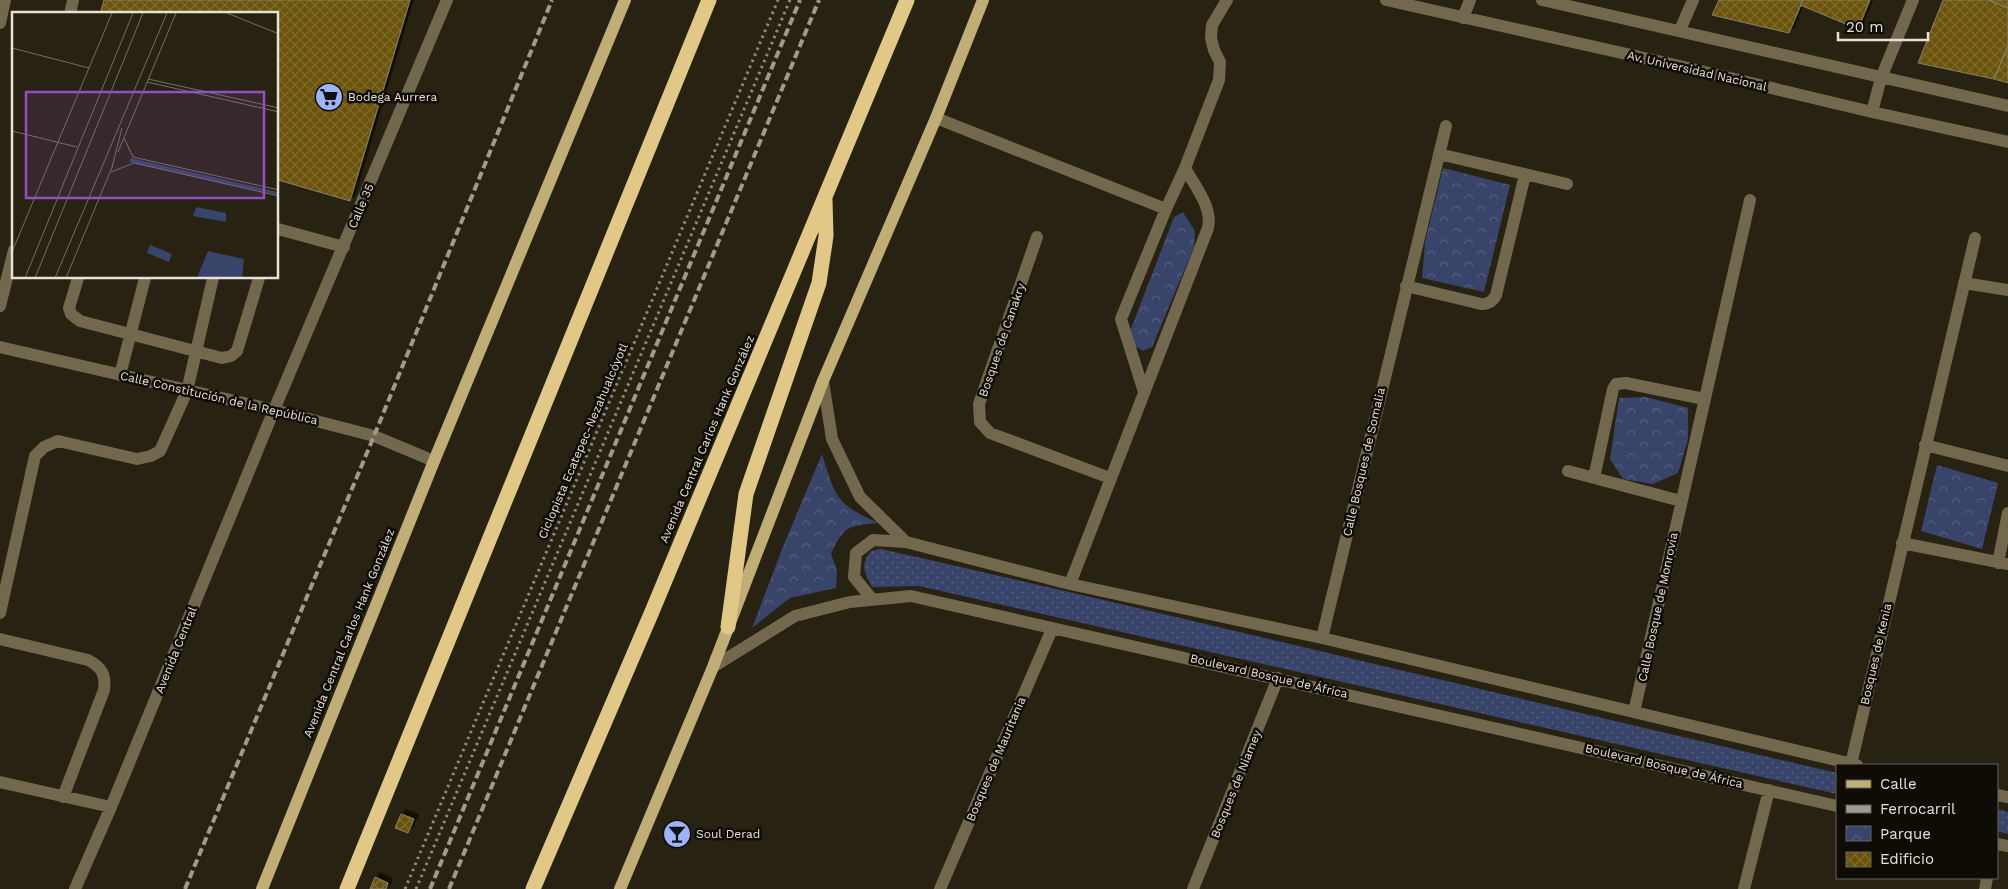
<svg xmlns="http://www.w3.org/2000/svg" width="2008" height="889" viewBox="0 0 2008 889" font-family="'Work Sans',sans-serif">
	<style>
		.grass { fill: url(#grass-dots) }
		.park { fill: url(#park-crowns) }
		.building { fill: url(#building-cross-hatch); stroke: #867f6c; filter: url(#shadow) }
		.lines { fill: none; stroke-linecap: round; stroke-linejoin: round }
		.path { stroke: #8f8a7d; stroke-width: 3; stroke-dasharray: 2.5 4; stroke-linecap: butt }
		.minor { stroke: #71684e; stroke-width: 12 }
		.major { stroke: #c1ad76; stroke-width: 12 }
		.highway { stroke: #e1c886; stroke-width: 15 }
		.rail { stroke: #9f9a8e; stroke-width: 4; stroke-dasharray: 8 4; stroke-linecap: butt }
		.labels { text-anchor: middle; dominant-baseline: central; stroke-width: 5; stroke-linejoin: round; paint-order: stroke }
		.street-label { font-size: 12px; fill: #e6e2d8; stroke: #0f0c06 }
		.poi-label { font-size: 12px; fill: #e6e2d8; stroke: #0f0c06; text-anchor: start }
		.inset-road { fill: none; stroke: #746f61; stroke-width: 1 }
		.view { fill: #9050c4; fill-opacity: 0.15; stroke: #9050c4; stroke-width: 2.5 }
		.inset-edge { fill: none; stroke: #e6e2d8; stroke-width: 2.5 }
	</style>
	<defs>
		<pattern id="grass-dots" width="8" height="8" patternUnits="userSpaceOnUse" patternTransform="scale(1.25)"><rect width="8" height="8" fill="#39446a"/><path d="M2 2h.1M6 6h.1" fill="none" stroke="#565f7f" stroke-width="1.8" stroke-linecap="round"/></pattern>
		<pattern id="park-crowns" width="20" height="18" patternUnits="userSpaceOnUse" patternTransform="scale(1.25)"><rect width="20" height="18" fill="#39446a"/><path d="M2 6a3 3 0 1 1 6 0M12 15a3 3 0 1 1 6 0" fill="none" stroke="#565f7f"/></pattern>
		<pattern id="building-cross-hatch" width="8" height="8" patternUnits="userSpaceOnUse" patternTransform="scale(1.25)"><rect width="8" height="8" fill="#695309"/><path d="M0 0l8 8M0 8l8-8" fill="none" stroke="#7e6b2c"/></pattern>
		<filter id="shadow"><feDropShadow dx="4.5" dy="-4.5" stdDeviation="0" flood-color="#0009"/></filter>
	</defs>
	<rect width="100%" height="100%" fill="#282212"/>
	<path class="grass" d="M 881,549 C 1200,621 1518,699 1837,773 L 1837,794 L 919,586 L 872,587 C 865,572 859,566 871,551 Z
		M 1997,809 L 2008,812 L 2008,834 L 1997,831 Z"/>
	<path class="park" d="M 1443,168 L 1510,185 L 1484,292 L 1422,278 L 1425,242 Z
		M 1183,212 L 1195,231 L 1194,247 L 1152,347 L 1143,351 L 1132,344 L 1129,334 L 1174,217 Z
		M 1646,397 L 1688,408 L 1688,439 L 1678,473 L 1653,484 L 1623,479 L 1610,459 L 1619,398 Z
		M 822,454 C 836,498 835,503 878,523 C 847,526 844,526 831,554 L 837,570 L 836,588 L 790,598 L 752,628 L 782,549 Z
		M 1937,465 L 1998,483 L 1982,549 L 1921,531 Z"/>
	<path class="building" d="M 104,0 L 410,0 L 350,201 L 278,180 L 278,14 L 100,14 Z
		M 1719,0 L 1803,0 L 1789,33 L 1712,15 Z
		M 1803,0 L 1870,0 L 1858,29 L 1800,5 Z
		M 1943,0 L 1989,0 L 2008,8 L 2008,46 L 1994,79 L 1918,63 Z
		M 1989,0 L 2008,0 L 2008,8 Z
		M 2008,46 L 2008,83 L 1994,79 Z
		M 401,814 L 414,819 L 408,833 L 395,828 Z
		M 375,877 L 388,883 L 386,889 L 370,889 Z"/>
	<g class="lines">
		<path class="path" d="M 405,889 L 778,0
			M 416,889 L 790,0"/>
		<path class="minor" d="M 1386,0 L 1671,64 L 1872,112 L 2008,142
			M 1542,0 L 2008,106
			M 70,14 L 73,0
			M 1463,18 L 1470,0
			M 0,23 L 5,0
			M 1680,30 L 1693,0
			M 1872,112 L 1881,78 L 1913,0
			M 936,118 L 1166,209
			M 1439,154 L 1567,184
			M 278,229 L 344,247
			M 1037,237 L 979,404 L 980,422 L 990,433 L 1110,478
			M 78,278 L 69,308 L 71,314 L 80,321 L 222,358 L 231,356 L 237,351 L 259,278
			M 1964,283 L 2008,290
			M 1406,286 L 1481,304 C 1489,304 1493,301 1496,295 L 1525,175
			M 0,306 L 14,250
			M 0,347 L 274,410 L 374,436 L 434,461
			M 120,375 L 145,278
			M 823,381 L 832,439 L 860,497 L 906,542 L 1070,584 L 1322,638 L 1857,765
			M 1144,392 L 1121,319 L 1166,209 L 1185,168 L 1219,80 L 1220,62 L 1214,50 L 1211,38 L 1212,25 L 1227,0
			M 1925,445 L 2008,466
			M 1568,471 L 1681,501
			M 1594,478 L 1613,389 L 1616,384 L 1626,383 L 1704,399
			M 1902,543 L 2008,564
			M 1998,563 L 2008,513
			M 1070,584 L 1208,228 C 1213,207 1194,185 1185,168
			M 872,599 L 854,577 L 856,553 L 873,540 L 906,542
			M 0,613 L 35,456 L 44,447 L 58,441 L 137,459 L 151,456 L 160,451 L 187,391 L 213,278
			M 1322,638 L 1446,126
			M 0,639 L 88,660 C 102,667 106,675 104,690 L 63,797
			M 713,667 L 795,616 L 850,602 L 911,596 L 1837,806
			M 1634,712 L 1750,200
			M 1851,764 L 1975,238
			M 0,782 L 111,807
			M 1997,795 L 2008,797
			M 1997,844 L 2008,846
			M 75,889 L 111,807 L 274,410 L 447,0
			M 940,889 L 1052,629
			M 1193,889 L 1278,678
			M 1744,889 L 1769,790
			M 1985,889 L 1987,878"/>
		<path class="major" d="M 262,889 L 434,461 L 625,0
			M 620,889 L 713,667 L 823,381 L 936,118 L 983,0"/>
		<path class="highway" d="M 728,627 L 746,494 L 819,283 L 826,236 L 825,200
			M 347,889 L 709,0
			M 533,889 L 651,614 L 907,0"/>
		<path class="rail" d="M 185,889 L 374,436 L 552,0
			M 430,889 L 800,0
			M 449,889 L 819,0"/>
	</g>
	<defs>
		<g id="supermarket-disc" transform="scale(1.4375)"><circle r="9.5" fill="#9eb3fd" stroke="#0f0c06"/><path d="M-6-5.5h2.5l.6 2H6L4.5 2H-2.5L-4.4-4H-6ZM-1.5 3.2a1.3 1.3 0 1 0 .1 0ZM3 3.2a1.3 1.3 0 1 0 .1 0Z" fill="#111"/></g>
		<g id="bar-disc" transform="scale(1.4375)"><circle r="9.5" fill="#9eb3fd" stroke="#0f0c06"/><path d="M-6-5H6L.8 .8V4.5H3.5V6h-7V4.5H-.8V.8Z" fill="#111"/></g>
	</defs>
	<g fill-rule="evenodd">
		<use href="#supermarket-disc" x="329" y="97"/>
		<use href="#bar-disc" x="677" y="834"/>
	</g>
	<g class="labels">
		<g class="street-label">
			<text transform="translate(1697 71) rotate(13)">Av. Universidad Nacional</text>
			<text transform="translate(361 206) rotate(-67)">Calle 35</text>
			<text transform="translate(1002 340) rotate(-71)">Bosques de Canakry</text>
			<text transform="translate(219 398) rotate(13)">Calle Constitución de la República</text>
			<text transform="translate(707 439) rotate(-67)">Avenida Central Carlos Hank González</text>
			<text transform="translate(583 441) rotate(-67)">Ciclopista Ecatepec-Nezahualcóyotl</text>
			<text transform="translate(1364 462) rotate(-77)">Calle Bosques de Somalia</text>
			<text transform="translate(1658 607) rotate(-78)">Calle Bosque de Monrovia</text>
			<text transform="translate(349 633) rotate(-68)">Avenida Central Carlos Hank González</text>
			<text transform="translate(176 650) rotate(-68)">Avenida Central</text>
			<text transform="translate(1876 654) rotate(-77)">Bosques de Kenia</text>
			<text transform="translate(1269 676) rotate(13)">Boulevard Bosque de África</text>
			<text transform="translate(996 759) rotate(-67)">Bosques de Mauritania</text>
			<text transform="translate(1664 766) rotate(13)">Boulevard Bosque de África</text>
			<text transform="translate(1236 784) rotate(-68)">Bosques de Niamey</text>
		</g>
		<g class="poi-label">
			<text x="348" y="97">Bodega Aurrera</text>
			<text x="696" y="834">Soul Derad</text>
		</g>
	</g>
	<g transform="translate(12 12)">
		<rect width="266" height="266" fill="#282212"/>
		<path d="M 119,146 L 266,180 L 266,183 L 117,150 Z" fill="#39446a"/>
		<path d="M 184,195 L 214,201 L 214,210 L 181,204 ZM 138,233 L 160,242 L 157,250 L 135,241 ZM 196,239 L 232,247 L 230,266 L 185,266 Z" fill="#39446a"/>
		<path class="inset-road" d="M 215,1 L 267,22M 0,36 L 77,56M 136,67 L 267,96M 135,70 L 267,100M 0,119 L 65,135M 112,126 L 121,145 L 267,178M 106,140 L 164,1M 100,155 L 110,116M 99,160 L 122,151 L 267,184M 0,240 L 100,1M 13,266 L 121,1M 23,266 L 131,1M 43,266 L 155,1M 54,266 L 101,153"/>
		<path class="view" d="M 14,80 L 252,80 L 252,186 L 14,186 Z"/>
		<rect width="266" height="266" class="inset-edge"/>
	</g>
	<rect x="1836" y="764" width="162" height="115" fill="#0f0c06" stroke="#65625a"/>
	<rect x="1846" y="780" width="25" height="8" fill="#c1ad76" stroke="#65625a"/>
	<text x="1880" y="789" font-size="15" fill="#e6e2d8">Calle</text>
	<rect x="1846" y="805" width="25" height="8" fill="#9f9a8e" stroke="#65625a"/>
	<text x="1880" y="814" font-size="15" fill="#e6e2d8">Ferrocarril</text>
	<rect x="1846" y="826" width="25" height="15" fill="url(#park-crowns)" stroke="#65625a"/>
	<text x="1880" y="839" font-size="15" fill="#e6e2d8">Parque</text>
	<rect x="1846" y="852" width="25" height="15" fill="url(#building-cross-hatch)" stroke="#65625a"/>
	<text x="1880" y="864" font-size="15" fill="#e6e2d8">Edificio</text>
	<path d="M1838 32v8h90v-8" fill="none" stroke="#e6e2d8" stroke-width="2.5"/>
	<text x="1846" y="32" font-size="15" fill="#e6e2d8" stroke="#0f0c06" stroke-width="4" paint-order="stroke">20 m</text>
</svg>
